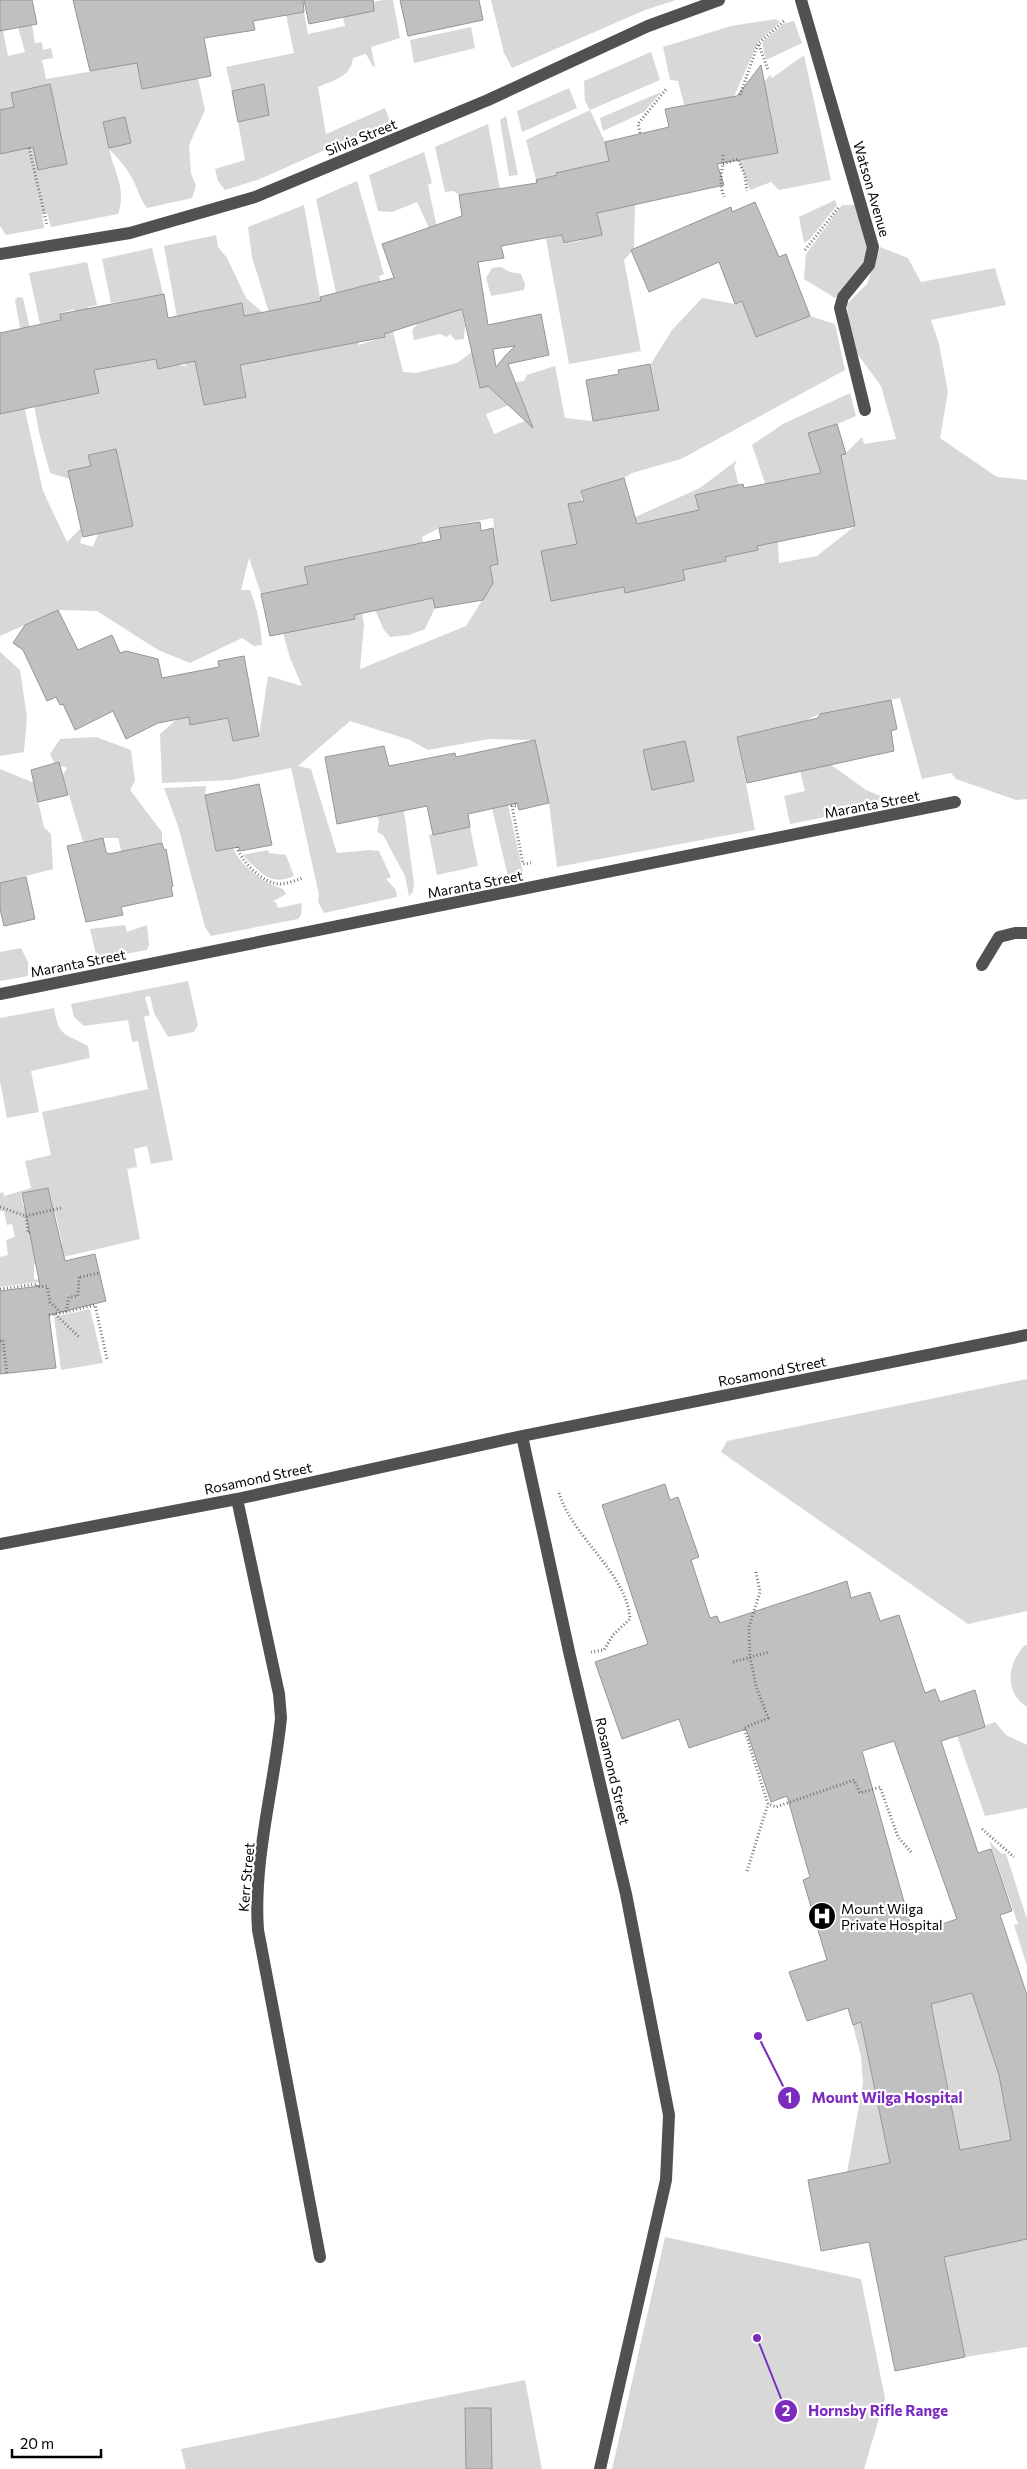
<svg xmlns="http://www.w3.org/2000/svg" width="1027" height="2469" viewBox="0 0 1027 2469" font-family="Commissioner,sans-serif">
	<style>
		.green { fill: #d8d8d8; fill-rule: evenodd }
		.building { fill: #c0c0c0; stroke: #959595; fill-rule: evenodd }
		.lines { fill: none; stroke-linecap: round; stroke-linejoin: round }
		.path { stroke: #737373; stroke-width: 3; stroke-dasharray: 1 2.5; stroke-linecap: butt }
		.minor { stroke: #515151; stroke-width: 12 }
		.labels { text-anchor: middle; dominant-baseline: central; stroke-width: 4.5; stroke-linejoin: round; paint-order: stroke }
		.street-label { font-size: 14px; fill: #000; stroke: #fff }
		.poi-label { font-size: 14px; fill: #000; stroke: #fff; text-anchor: start }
		.leader { fill: none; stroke: #7b2cbf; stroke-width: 2 }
		.callout-dot { fill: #7b2cbf; stroke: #fff; stroke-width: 2 }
		.mark-label { font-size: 15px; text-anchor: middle; font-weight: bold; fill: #fff }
		.callout-label { font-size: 15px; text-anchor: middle; font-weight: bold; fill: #7b2cbf; stroke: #fff; stroke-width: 4.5; stroke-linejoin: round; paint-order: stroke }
	</style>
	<rect width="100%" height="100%" fill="#fff"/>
	<path class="green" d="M 28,0 L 35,43 L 42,42 L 43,50 L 51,48 L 53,58 L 42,60 L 46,79 L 105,69 L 97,23 L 97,0 L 135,54 L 142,88 L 198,78 L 205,110 L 189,145 L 191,173 L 196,186 L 192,198 L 147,208 C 140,199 139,192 134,182 C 128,169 119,159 109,149 C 114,171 127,190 118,214 L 51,227 L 47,213 L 42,214 L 44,228 L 6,235 L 0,226 L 0,154 L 33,147 L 38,170 L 67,164 L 51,91 L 32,95 L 11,93 L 14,107 L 0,110 L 0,31 L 3,31 L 8,56 L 25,52 L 18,27 ZM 124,117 L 131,143 L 109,148 L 103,123 Z
		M 383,0 L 393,0 L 400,38 L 371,47 L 375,66 L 373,67 L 366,54 L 353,58 C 351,77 334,80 318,87 L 326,134 L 385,108 L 390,121 L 260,179 L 225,190 L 218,181 L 215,169 L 245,160 L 238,122 L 269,115 L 264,84 L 232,91 L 226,67 L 294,53 L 286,15 L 304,12 L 308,34 L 345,26 L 341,9 Z
		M 491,0 L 676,0 L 645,10 L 512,68 L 504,53 Z
		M 776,19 L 780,22 L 758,42 L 734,97 L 685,108 L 678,81 L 670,80 L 663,47 L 731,26 Z
		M 794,21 L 802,43 L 766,60 L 762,43 L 783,24 Z
		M 471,27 L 475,48 L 414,63 L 410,40 Z
		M 651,52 L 660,80 L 590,110 L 605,142 L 613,177 L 635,204 L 634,249 L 624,260 L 641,351 L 569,364 L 546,239 L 562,235 L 564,244 L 580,241 L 600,227 L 589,177 L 587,178 L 584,166 L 536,180 L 526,140 L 590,110 L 585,101 L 584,81 Z
		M 804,55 L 831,180 L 779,190 L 771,182 L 750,190 L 738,158 L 748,139 L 753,158 L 777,153 L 769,101 L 761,102 L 756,92 L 770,75 L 772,78 Z
		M 569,88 L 577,108 L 522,132 L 517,111 Z
		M 661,92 L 644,112 L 603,131 L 600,118 Z
		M 506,116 L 518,175 L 509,176 L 500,120 Z
		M 488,124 L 500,189 L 459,195 L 453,191 L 445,192 L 435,147 Z
		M 424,152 L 432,183 L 428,185 L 437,228 L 429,228 L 417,202 L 392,212 L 378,211 L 369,175 Z
		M 357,181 L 384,274 L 379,276 L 403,372 L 416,373 L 457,363 L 472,352 L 488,350 L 482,381 L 494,392 L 501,384 L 524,381 L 527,375 L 555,366 L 565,418 L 593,421 L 659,410 L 651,364 L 672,330 L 702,298 L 735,304 L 742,301 L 756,337 L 810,316 L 835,324 L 845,370 L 681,459 L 632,473 L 624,478 L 581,491 L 582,502 L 635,517 L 700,488 L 737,460 L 734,467 L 739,485 L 695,495 L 713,564 L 726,561 L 725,557 L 758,550 L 755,535 L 778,542 L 779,563 L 817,556 L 855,526 L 845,476 L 768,492 L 752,445 L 783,424 L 850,393 L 856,416 L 837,424 L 846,453 L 862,437 L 864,444 L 896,439 L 881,386 L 856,352 L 849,324 L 847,304 L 867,284 L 880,247 L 908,258 L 921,282 L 995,268 L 1006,305 L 931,320 L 939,344 L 948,392 L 940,438 L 997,477 L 1027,480 L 1027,799 L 1016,800 L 956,779 L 951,773 L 922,779 L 900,698 L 820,714 L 802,722 L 737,737 L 755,830 L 557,867 L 549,803 L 535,740 L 489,739 L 428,750 L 410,740 L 350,721 L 298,766 L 311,769 L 337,853 L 370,850 L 379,851 L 391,877 L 386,879 L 396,890 L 397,897 L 324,913 L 318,902 L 319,895 L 291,768 L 231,780 L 162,783 L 160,734 L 177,719 L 189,717 L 190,725 L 228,718 L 233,741 L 259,736 L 268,676 L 302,686 L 290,658 L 283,633 L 355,619 L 347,581 L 356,579 L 364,625 L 360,669 L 466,626 L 491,586 L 490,566 L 498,564 L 493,518 L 439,528 L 422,537 L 435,608 L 425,629 L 409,635 L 390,637 L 384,630 L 375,610 L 412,603 L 401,547 L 305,567 L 308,584 L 261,594 L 249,558 L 241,590 L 250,590 C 257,607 261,626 262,645 L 254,646 L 242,638 L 190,663 L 158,650 L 97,611 L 58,610 L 0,636 L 0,414 L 15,411 L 20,387 L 43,491 L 67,542 L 81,528 L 82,536 L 80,543 L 93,547 L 98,534 L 133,526 L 116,449 L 88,454 L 91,466 L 70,479 L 50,473 L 39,432 L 15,300 L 18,297 L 23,298 L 47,404 L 99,393 L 91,354 L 156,359 L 158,369 L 177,365 L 186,366 L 164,246 L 216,235 L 218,247 L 227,258 L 246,298 L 267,316 L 319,349 L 309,303 L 276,310 L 270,316 L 252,257 L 248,227 L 304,205 L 320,297 L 357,340 L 359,345 L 384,337 L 358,287 L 336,293 L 316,199 ZM 242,303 L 249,343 L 236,346 L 246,396 L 204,405 ZM 522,400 L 529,419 L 494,434 L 486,414 ZM 671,516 L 685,580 L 625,593 L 617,556 L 622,527 ZM 583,543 L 594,593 L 551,601 L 541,551 Z
		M 835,200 L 837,205 L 810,239 L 804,243 L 799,217 Z
		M 842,205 L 858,205 C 861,218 868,235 867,248 C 866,267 847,285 835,298 L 804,279 L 806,254 Z
		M 152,248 L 163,294 L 111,303 L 102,259 Z
		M 87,262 L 97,305 L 88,307 L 90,314 L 77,316 L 75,309 L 60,313 L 61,320 L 40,324 L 29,273 Z
		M 501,267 L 510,272 L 521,274 L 525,284 L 524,290 L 491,296 L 486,278 L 492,268 Z
		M 455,281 L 465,325 L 464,339 L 455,340 L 450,334 L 447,337 L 440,334 L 414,340 L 412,330 Z
		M 0,652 L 20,670 L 27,717 L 24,752 L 0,756 Z
		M 96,737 L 131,750 L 135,781 L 130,790 L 162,832 L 162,843 L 141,847 L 123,859 L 118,838 L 103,838 L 83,842 L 63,775 L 67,768 L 55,764 L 50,754 L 60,739 Z
		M 830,764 L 866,790 L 883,797 L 885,805 L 790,824 L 784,796 L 805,791 L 800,771 Z
		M 0,769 L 34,783 L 44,827 L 51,834 L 53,869 L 0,883 Z
		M 206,786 L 205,795 L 216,851 L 233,848 C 241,867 264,883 283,889 L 286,894 L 272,902 L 276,902 L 278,908 L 302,903 L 301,915 L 298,919 L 211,936 L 205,927 L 178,826 L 164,788 Z
		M 508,804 L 523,873 L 508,877 L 492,808 Z
		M 404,811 L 414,883 L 413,892 L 409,896 L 405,876 L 383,835 L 377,832 L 379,821 L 377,816 Z
		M 470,827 L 478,866 L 437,875 L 429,835 Z
		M 268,850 L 269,853 L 286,855 L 294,876 C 269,887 260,871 242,855 Z
		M 125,925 L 127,932 L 147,925 L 149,945 L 147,950 L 97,959 L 90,929 Z
		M 21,948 L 28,962 L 28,976 L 0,981 L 0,952 Z
		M 188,981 L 198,1025 L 194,1032 L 168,1037 L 154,1013 L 150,996 L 145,997 L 150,1015 L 144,1017 L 173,1160 L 151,1164 L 147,1146 L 134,1149 L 137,1167 L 127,1169 L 140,1239 L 34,1264 L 34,1279 L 55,1286 L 36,1282 L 0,1287 L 0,1257 L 8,1255 L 6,1240 L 15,1237 L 12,1224 L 7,1225 L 4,1211 L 0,1211 L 0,1193 L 3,1192 L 4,1196 L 31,1188 L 25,1161 L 51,1155 L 42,1112 L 148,1089 L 138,1041 L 132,1042 L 128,1020 L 84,1026 L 74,1017 L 71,1004 ZM 48,1188 L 52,1201 L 23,1206 L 21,1193 ZM 55,1212 L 62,1243 L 33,1248 L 27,1217 Z
		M 54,1008 C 59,1039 66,1033 88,1046 L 90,1058 L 31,1071 L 39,1112 L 7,1118 L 0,1081 L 0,1018 Z
		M 90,1309 L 103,1363 L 61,1370 L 54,1317 Z
		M 1027,1379 L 1027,1611 L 968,1624 L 721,1452 L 727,1441 Z
		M 1025,1645 L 1027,1645 L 1027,1707 C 1003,1692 1008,1663 1025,1645 Z
		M 995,1722 L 1006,1735 L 1027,1745 L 1027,1808 L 985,1816 L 957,1736 Z
		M 989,1841 L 1001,1853 L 1006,1854 L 1027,1919 L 1027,1966 L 1014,1925 L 1018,1924 Z
		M 972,1993 L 999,2072 L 1011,2140 L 960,2150 L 931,2002 Z
		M 861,2022 L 890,2163 L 847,2173 L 863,2083 L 861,2057 L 853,2025 Z
		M 1027,2225 L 1027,2347 L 965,2357 L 938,2227 Z
		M 665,2237 L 861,2279 L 885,2398 L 864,2469 L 612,2469 Z
		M 525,2380 L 542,2469 L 186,2469 L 181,2449 Z"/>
	<path class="building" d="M 0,0 L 32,0 L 37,24 L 0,31 Z
		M 73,0 L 303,0 L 304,12 L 253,21 L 255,30 L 204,38 L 211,76 L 142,89 L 137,63 L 90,71 Z
		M 304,0 L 373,0 L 374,11 L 309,24 Z
		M 400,0 L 479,0 L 483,20 L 408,36 Z
		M 761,65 L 778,153 L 717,164 L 724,185 L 597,213 L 602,235 L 564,243 L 562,235 L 501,246 L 504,258 L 478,262 L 488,325 L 541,314 L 549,355 L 508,364 L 533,428 L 488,386 L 480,388 L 462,309 L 384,334 L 385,337 L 240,365 L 246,397 L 204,405 L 195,361 L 158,369 L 156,359 L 94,370 L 99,393 L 0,414 L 0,333 L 61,320 L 60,314 L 164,294 L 168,318 L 242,303 L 244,316 L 321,301 L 320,297 L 394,278 L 382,244 L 462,216 L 459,195 L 537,183 L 536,180 L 557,175 L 556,173 L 609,161 L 605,142 L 669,127 L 665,109 L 737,96 ZM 515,346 L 505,356 L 496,367 L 493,349 Z
		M 50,84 L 67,164 L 38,170 L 33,147 L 0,154 L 0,110 L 14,107 L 11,93 Z
		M 264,84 L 269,115 L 238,122 L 232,91 Z
		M 125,117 L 131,143 L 109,148 L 103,122 Z
		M 755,202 L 779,257 L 786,254 L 810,316 L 756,337 L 742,301 L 735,304 L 719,262 L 649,292 L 631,250 L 731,207 L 732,212 Z
		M 650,364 L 659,410 L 593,421 L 586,380 L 619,374 L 618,370 Z
		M 837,424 L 846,454 L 841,455 L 855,526 L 757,546 L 758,550 L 725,557 L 726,561 L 683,570 L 685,580 L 625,593 L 624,587 L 551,601 L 541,551 L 577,544 L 568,504 L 584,501 L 581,491 L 624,478 L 637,524 L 699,510 L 695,495 L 743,484 L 744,488 L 821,473 L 808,433 Z
		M 116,449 L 133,526 L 83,537 L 68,471 L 91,466 L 88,455 Z
		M 480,522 L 481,531 L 493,528 L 498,564 L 490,566 L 493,583 L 483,600 L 435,608 L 433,598 L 354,615 L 355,619 L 270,636 L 261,594 L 308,584 L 304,567 L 441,539 L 439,528 Z
		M 58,610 L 78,650 L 112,635 L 120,653 L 126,651 L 158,659 L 162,678 L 219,667 L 218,661 L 244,656 L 259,736 L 233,741 L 228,718 L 190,725 L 189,717 L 158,723 L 126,739 L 113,711 L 75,730 L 63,704 L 60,705 L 56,697 L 47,701 L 23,650 L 13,643 L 25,625 Z
		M 891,700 L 897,729 L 891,731 L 894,751 L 747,783 L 737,737 L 818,718 L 820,714 Z
		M 535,740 L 549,803 L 519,810 L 517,803 L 468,814 L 470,827 L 433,835 L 427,806 L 337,824 L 325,757 L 384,746 L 389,766 L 455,753 L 456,757 Z
		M 685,741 L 694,781 L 652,790 L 643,750 Z
		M 59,762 L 68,795 L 38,802 L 31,770 Z
		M 259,784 L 272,845 L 240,851 L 239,847 L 216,851 L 205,795 Z
		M 103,838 L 106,852 L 109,854 L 162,843 L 164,850 L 166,849 L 173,886 L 171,887 L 173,896 L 121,907 L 123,915 L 86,922 L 67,846 Z
		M 26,877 L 35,919 L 4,926 L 0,909 L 0,883 Z
		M 48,1188 L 65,1261 L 95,1254 L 106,1301 L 49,1315 L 56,1368 L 0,1374 L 0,1291 L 40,1286 L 22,1193 Z
		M 665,1484 L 670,1500 L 678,1497 L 699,1557 L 691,1560 L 710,1618 L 717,1616 L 720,1623 L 847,1581 L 851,1598 L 870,1592 L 880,1621 L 899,1615 L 925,1693 L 935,1689 L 940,1702 L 975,1690 L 985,1727 L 941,1741 L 978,1853 L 991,1849 L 1002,1881 L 1012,1911 L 1000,1915 L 1027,1995 L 1027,2239 L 944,2257 L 965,2357 L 895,2371 L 869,2242 L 821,2251 L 808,2180 L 890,2163 L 861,2022 L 853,2025 L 848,2008 L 807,2021 L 789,1972 L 827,1960 L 803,1880 L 810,1877 L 787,1796 L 771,1802 L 746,1729 L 689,1748 L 679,1719 L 622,1739 L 595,1662 L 648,1644 L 602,1505 ZM 894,1741 L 957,1919 L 913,1934 L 862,1751 ZM 972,1993 L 999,2075 L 1011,2140 L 960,2150 L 931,2004 Z
		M 465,2408 L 491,2408 L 492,2469 L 466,2469 Z"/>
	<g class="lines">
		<path class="path" d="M 759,45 L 768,70
			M 740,95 L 758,44 L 784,21
			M 640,133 L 638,124 L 667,88
			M 29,148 L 47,225
			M 723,155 C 723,172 718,180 724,197
			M 723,164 L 738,159 L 745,176 L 747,191
			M 805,250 L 839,207
			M 515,803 L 516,806 L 512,806 L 523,864 L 531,863
			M 237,847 C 241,862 264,884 280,884 C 287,884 296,880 303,878
			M 0,1207 L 26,1216 L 28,1233 L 30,1232
			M 26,1216 L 61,1208
			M 80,1277 L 100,1273
			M 0,1289 L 37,1284 L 37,1287 L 47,1286 L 50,1302 L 61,1313
			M 66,1312 L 95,1305 L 107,1359
			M 55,1314 L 80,1338
			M 49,1315 L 66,1312 L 69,1297 L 78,1296 L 79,1277
			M 0,1341 L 3,1340 L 7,1374
			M 559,1493 C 572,1537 627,1573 630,1619 L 613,1635 L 604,1650 L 591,1652
			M 756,1572 L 760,1592 L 749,1627 L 750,1657 L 756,1686 L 768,1718 L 744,1728 L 768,1804 L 776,1807 L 854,1780 L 860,1793 L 880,1787 L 898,1837 L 912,1853
			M 733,1662 L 769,1652
			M 982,1829 L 1014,1857
			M 747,1871 L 768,1804"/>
		<path class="minor" d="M 801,0 L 873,247 L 869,265 L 843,297 L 840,308 L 865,410
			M 0,254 L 130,233 L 255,197 L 488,100 L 648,26 L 719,0
			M 982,965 L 999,937 L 1015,933 L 1027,933
			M 0,994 L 955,802
			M 522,1436 L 570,1656 L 626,1894 L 669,2115 L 666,2180 L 600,2469
			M 237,1499 L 279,1694 L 281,1718 C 274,1788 253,1860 258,1930 L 320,2257
			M 0,1544 L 237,1499 L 522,1436 L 1027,1335"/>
	</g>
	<defs>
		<g id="hospital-disc" transform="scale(1.4375)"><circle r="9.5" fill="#000" stroke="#fff"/><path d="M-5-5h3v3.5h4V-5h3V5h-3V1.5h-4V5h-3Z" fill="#fff"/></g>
	</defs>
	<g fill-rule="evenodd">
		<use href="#hospital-disc" x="822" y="1916"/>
	</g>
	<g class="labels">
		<g class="street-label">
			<text transform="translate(361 137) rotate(-22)">Silvia Street</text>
			<text transform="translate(872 189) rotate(74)">Watson Avenue</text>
			<text transform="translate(872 804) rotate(-11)">Maranta Street</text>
			<text transform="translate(475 884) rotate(-11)">Maranta Street</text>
			<text transform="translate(78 963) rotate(-11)">Maranta Street</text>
			<text transform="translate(772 1371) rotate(-11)">Rosamond Street</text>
			<text transform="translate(258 1478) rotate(-12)">Rosamond Street</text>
			<text transform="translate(613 1771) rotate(77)">Rosamond Street</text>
			<text transform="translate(246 1877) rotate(-85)">Kerr Street</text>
		</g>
		<g class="poi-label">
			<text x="841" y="1908">Mount Wilga<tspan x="841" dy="16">Private Hospital</tspan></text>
		</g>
	</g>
	<path class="leader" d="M758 2036L789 2098M757 2338L786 2411"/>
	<g class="callout-dot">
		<circle cx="758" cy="2036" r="5"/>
		<circle cx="757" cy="2338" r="5"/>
		<circle cx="789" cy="2098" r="12"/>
		<circle cx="786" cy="2411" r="12"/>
	</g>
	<g class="mark-label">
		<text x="789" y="2103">1</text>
		<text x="786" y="2416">2</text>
	</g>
	<g class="callout-label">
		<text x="887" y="2103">Mount Wilga Hospital</text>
		<text x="878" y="2416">Hornsby Rifle Range</text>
	</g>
	<path d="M12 2449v8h89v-8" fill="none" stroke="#000000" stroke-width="2.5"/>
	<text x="20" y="2449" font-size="15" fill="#000000" stroke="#ffffff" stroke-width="4" paint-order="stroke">20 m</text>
</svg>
